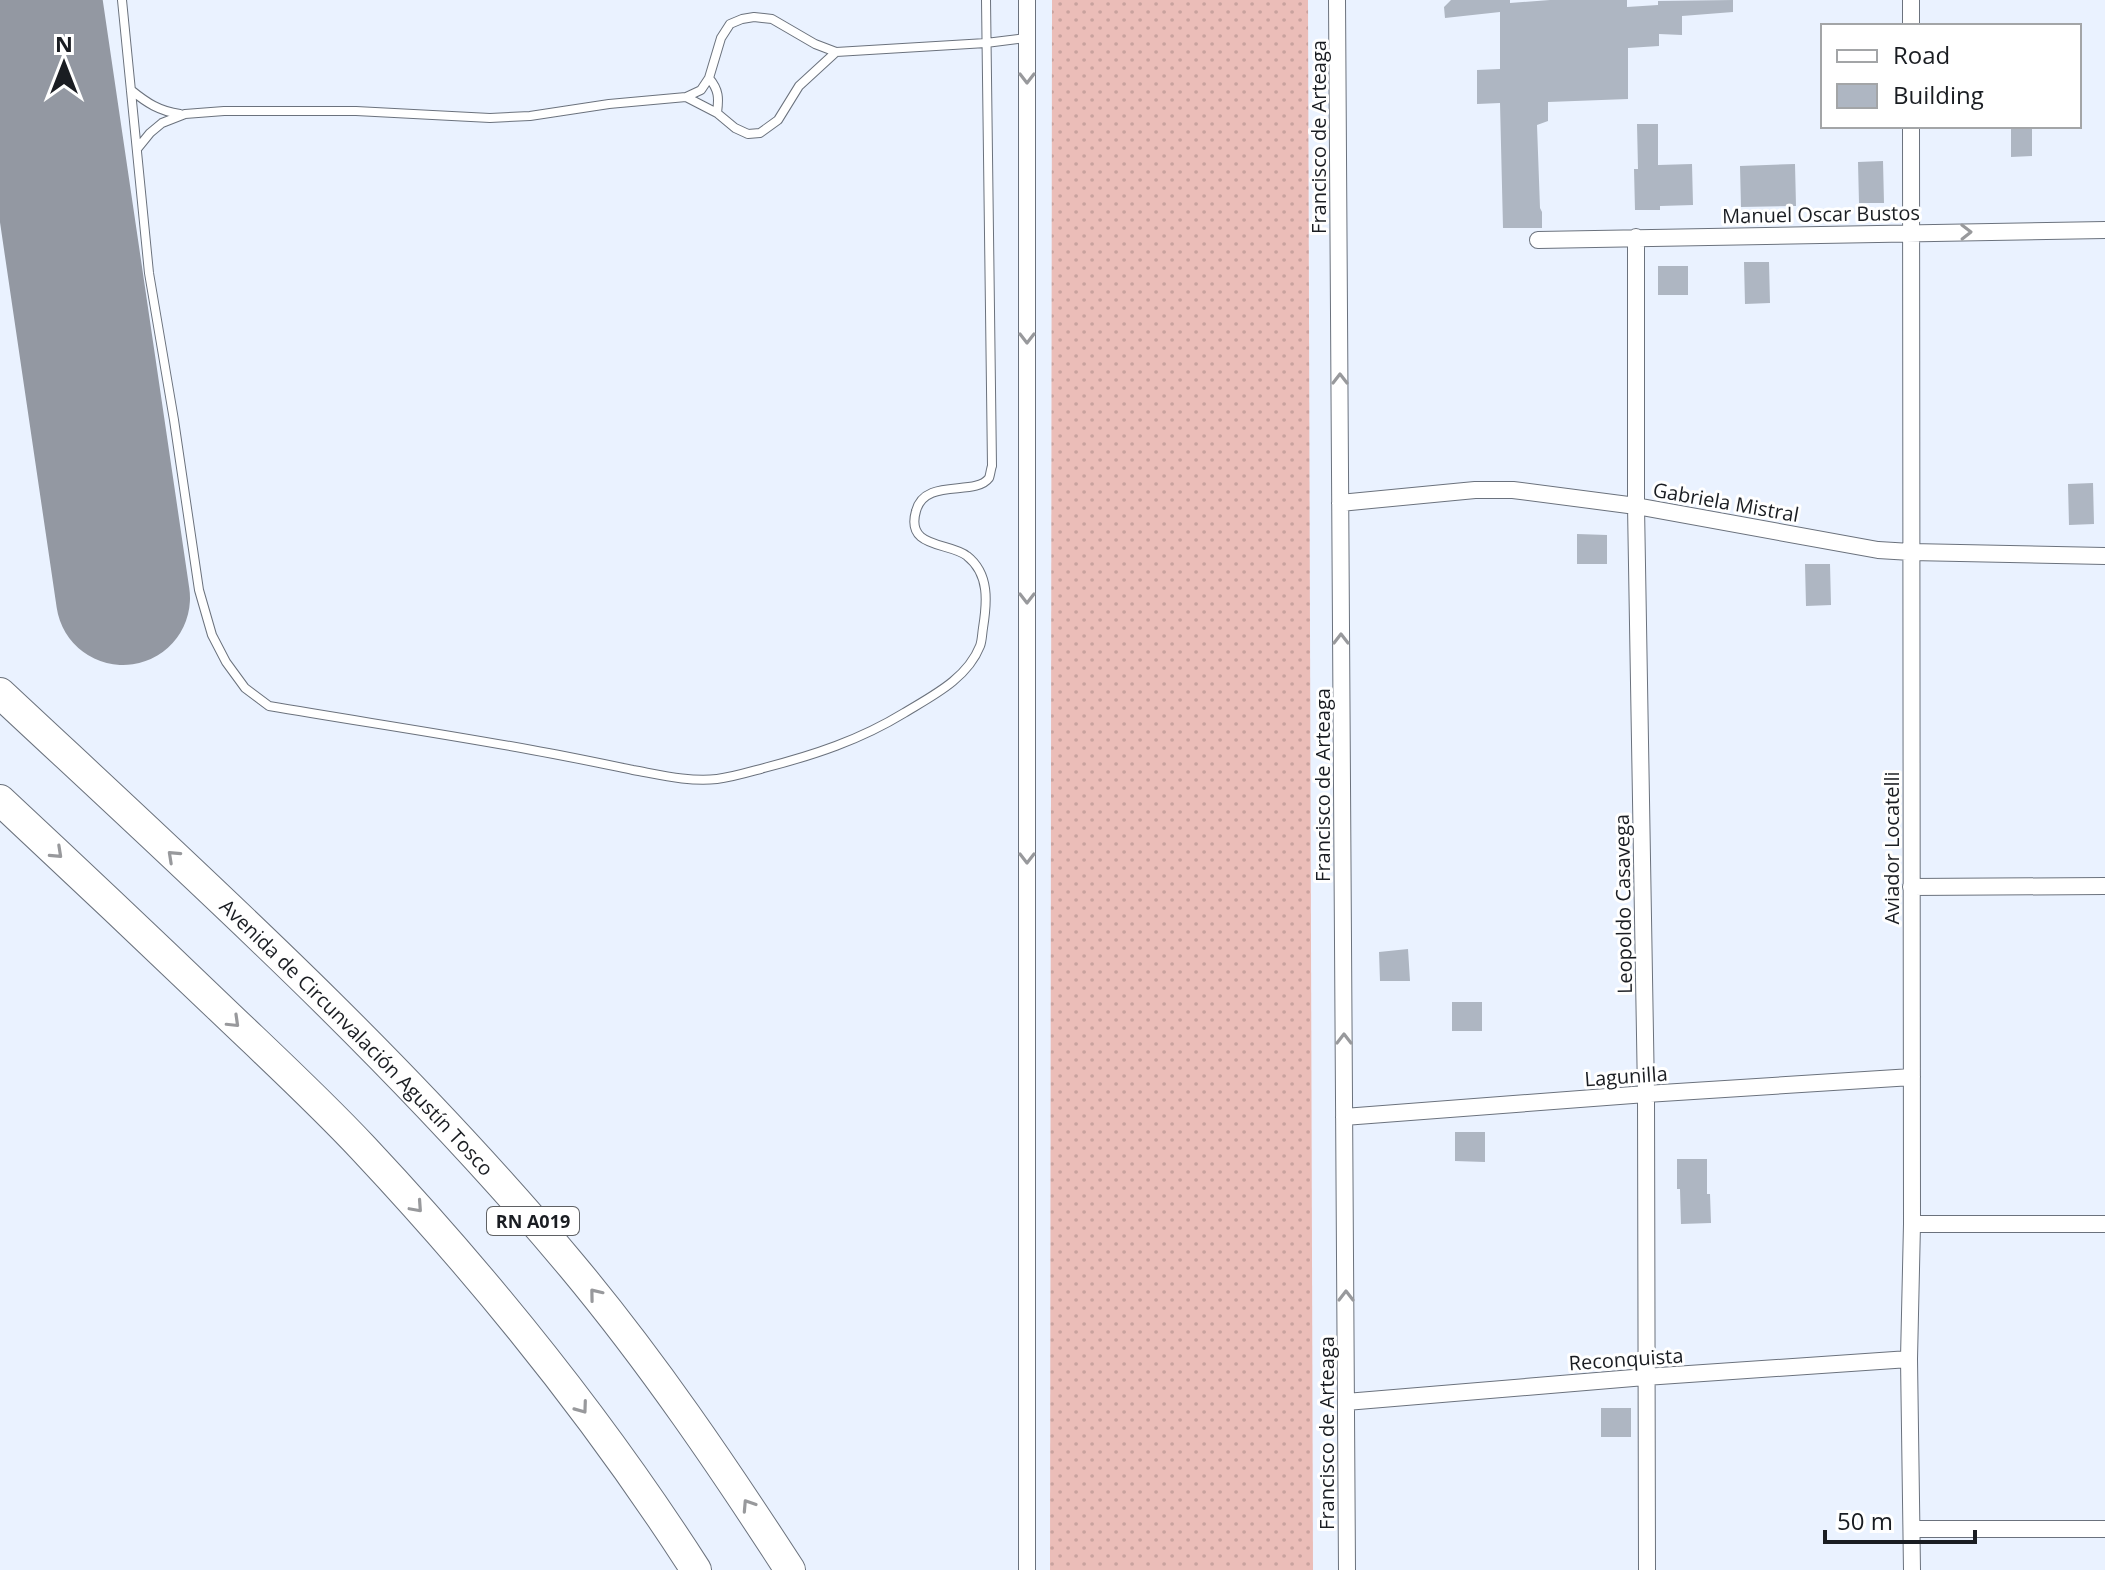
<svg xmlns="http://www.w3.org/2000/svg" width="2105" height="1570" viewBox="0 0 2105 1570" font-family="'Open Sans',sans-serif">
	<style>
		.grass { fill: url(#grass-dots) }
		.lines { fill: none; stroke-linecap: round; stroke-linejoin: round }
		.runway { stroke: #9398a2; stroke-width: 134 }
		.building { fill: #aeb6c2 }
		.lane-casing { stroke: #6b727d; stroke-width: 10 }
		.street-casing { stroke: #6b727d; stroke-width: 18 }
		.highway-casing { stroke: #6b727d; stroke-width: 32 }
		.lane { stroke: #fff; stroke-width: 8 }
		.street { stroke: #fff; stroke-width: 16 }
		.highway { stroke: #fff; stroke-width: 30 }
		.oneway { stroke: #98999c }
		.labels { text-anchor: middle; dominant-baseline: central; stroke-width: 6; stroke-linejoin: round; paint-order: stroke }
		.shield { fill: #fff; stroke: #5f6164; stroke-width: 2 }
		.shield-label { font-size: 18px; font-weight: bold; fill: #1a1d22 }
		.street-label { font-size: 20px; fill: #1a1d22; stroke: #fff }
	</style>
	<defs>
		<pattern id="grass-dots" width="8" height="8" patternUnits="userSpaceOnUse" patternTransform="scale(2)"><rect width="8" height="8" fill="#ebbdb8"/><path d="M2 2h.1M6 6h.1" fill="none" stroke="#c9a29e" stroke-width="1.8" stroke-linecap="round"/></pattern>
	</defs>
	<rect width="100%" height="100%" fill="#eaf2ff"/>
	<path class="grass" d="M 1052,0 L 1308,0 L 1313,1570 L 1050,1570 Z"/>
	<g class="lines">
		<path class="runway" d="M 35,0 L 123,598"/>
	</g>
	<path class="building" d="M 1451,0 L 1510,0 L 1510,3 L 1550,0 L 1627,0 L 1627,7 L 1658,5 L 1658,1 L 1733,0 L 1733,12 L 1682,16 L 1682,35 L 1659,34 L 1659,46 L 1628,48 L 1628,99 L 1548,102 L 1548,121 L 1537,125 L 1540,208 L 1542,212 L 1542,228 L 1503,228 L 1500,103 L 1477,104 L 1477,70 L 1500,69 L 1500,12 L 1445,18 L 1444,7 Z
		M 1637,124 L 1658,124 L 1658,165 L 1692,164 L 1693,205 L 1660,206 L 1660,210 L 1635,210 L 1634,169 L 1638,169 Z
		M 2011,126 L 2032,126 L 2032,156 L 2011,157 Z
		M 1883,161 L 1884,203 L 1859,203 L 1858,162 Z
		M 1795,164 L 1796,206 L 1741,207 L 1740,166 Z
		M 1744,262 L 1769,262 L 1770,303 L 1745,304 Z
		M 1658,266 L 1688,266 L 1688,295 L 1658,295 Z
		M 2093,483 L 2094,524 L 2069,525 L 2068,484 Z
		M 1577,534 L 1607,535 L 1607,564 L 1577,564 Z
		M 1805,564 L 1830,564 L 1831,605 L 1806,606 Z
		M 1408,949 L 1410,981 L 1380,981 L 1379,952 Z
		M 1452,1002 L 1482,1002 L 1482,1031 L 1452,1031 Z
		M 1455,1132 L 1485,1132 L 1485,1162 L 1455,1161 Z
		M 1677,1159 L 1707,1159 L 1707,1194 L 1710,1194 L 1711,1223 L 1681,1224 L 1680,1189 L 1677,1189 Z
		M 1601,1408 L 1631,1408 L 1631,1437 L 1601,1437 Z"/>
	<g class="lines">
		<g class="lane-casing">
			<path id="lane" d="M 122,0 L 149,273 L 174,420 L 199,590 L 212,635 L 226,662 L 245,688 L 269,706 C 357,721 445,734 532,750 C 566,756 599,763 633,770 C 661,775 689,782 717,779 C 733,777 749,772 764,768 C 814,755 860,740 904,713 C 932,696 967,679 980,646 C 982,641 982,634 983,628 C 987,603 990,574 967,556 C 950,542 905,549 916,511 C 925,477 975,497 989,478 C 990,476 991,468 992,466 L 986,0
				M 709,78 C 719,90 719,98 717,113
				M 131,90 C 147,103 159,111 180,114
				M 686,97 L 701,90 L 709,78 L 721,38 L 730,24 L 742,19 L 754,17 L 772,19 L 815,44 L 836,52
				M 137,149 L 150,133 L 162,123 L 185,114 L 224,111 L 356,111 L 490,118 L 530,116 L 609,104 L 686,97 L 717,113 L 735,128 L 748,134 L 760,133 L 778,120 L 799,86 L 836,52 L 986,43 L 1026,38"/>
		</g>
		<g class="street-casing">
			<path id="street" d="M 1337,0 L 1347,1570
				M 1911,0 L 1911,26
				M 1911,126 L 1912,1224 L 1909,1359 L 1912,1570
				M 1636,237 L 1636,506 L 1646,1094 L 1647,1570
				M 1538,240 L 2105,230
				M 1340,503 L 1475,490 L 1513,490 L 1636,506 L 1878,550 L 1911,552 L 2105,556
				M 1911,887 L 2105,886
				M 1344,1117 L 1646,1094 L 1912,1077
				M 1912,1224 L 2105,1224
				M 1346,1402 L 1645,1377 L 1909,1359
				M 1912,1529 L 2105,1529
				M 1027,1570 L 1027,0"/>
		</g>
		<g class="highway-casing">
			<g id="highway">
				<path id="s1" d="M 0,693 C 197,877 399,1059 572,1266 C 652,1362 722,1465 790,1570"/>
				<path d="M 0,800 C 74,869 147,938 220,1008 C 268,1054 317,1099 363,1148 C 485,1278 599,1419 696,1570"/>
			</g>
		</g>
		<use href="#lane" class="lane"/>
		<use href="#street" class="street"/>
		<use href="#highway" class="highway"/>
	</g>
	<defs><path id="oneway-chevron" d="M-2-3.5L2.5 0L-2 3.5" fill="none" stroke-width="1.6" stroke-linecap="round" stroke-linejoin="round" transform="scale(2)"/></defs>
	<g class="oneway">
		<use href="#oneway-chevron" transform="translate(1027 78) rotate(90)"/>
		<use href="#oneway-chevron" transform="translate(1966 232) rotate(-1)"/>
		<use href="#oneway-chevron" transform="translate(1027 338) rotate(90)"/>
		<use href="#oneway-chevron" transform="translate(1340 379) rotate(-90)"/>
		<use href="#oneway-chevron" transform="translate(1027 598) rotate(90)"/>
		<use href="#oneway-chevron" transform="translate(1341 639) rotate(-90)"/>
		<use href="#oneway-chevron" transform="translate(57 853) rotate(43)"/>
		<use href="#oneway-chevron" transform="translate(173 856) rotate(-137)"/>
		<use href="#oneway-chevron" transform="translate(1027 858) rotate(90)"/>
		<use href="#oneway-chevron" transform="translate(234 1022) rotate(44)"/>
		<use href="#oneway-chevron" transform="translate(1344 1039) rotate(-90)"/>
		<use href="#oneway-chevron" transform="translate(417 1207) rotate(48)"/>
		<use href="#oneway-chevron" transform="translate(595 1294) rotate(-129)"/>
		<use href="#oneway-chevron" transform="translate(1346 1296) rotate(-90)"/>
		<use href="#oneway-chevron" transform="translate(582 1408) rotate(54)"/>
		<use href="#oneway-chevron" transform="translate(748 1505) rotate(-123)"/>
	</g>
	<g class="labels">
		<rect class="shield" x="487" y="1207" width="92" height="28" rx="6"/>
		<g class="shield-label">
			<text x="533" y="1221">RN A019</text>
		</g>
		<g class="street-label">
			<text transform="translate(1318 137) rotate(-90)">Francisco de Arteaga</text>
			<text transform="translate(1821 214) rotate(-1)">Manuel Oscar Bustos</text>
			<text transform="translate(1726 502) rotate(10)">Gabriela Mistral</text>
			<text transform="translate(1322 785) rotate(-90)">Francisco de Arteaga</text>
			<text transform="translate(1891 848) rotate(-90)">Aviador Locatelli</text>
			<text transform="translate(1623 904) rotate(-91)">Leopoldo Casavega</text>
			<text stroke="none"><textPath href="#s1" startOffset="496">Avenida de Circunvalación Agustín Tosco</textPath></text>
			<text transform="translate(1626 1076) rotate(-4)">Lagunilla</text>
			<text transform="translate(1626 1359) rotate(-4)">Reconquista</text>
			<text transform="translate(1326 1433) rotate(-90)">Francisco de Arteaga</text>
		</g>
	</g>
	<rect x="1821" y="24" width="260" height="104" fill="#ffffff" stroke="#a3a5a7" stroke-width="2"/>
	<rect x="1837" y="50" width="40" height="12" fill="#ffffff" stroke="#a3a5a7" stroke-width="2"/>
	<text x="1893" y="64" font-size="24" fill="#1a1d22">Road</text>
	<rect x="1837" y="84" width="40" height="24" fill="#aeb6c2" stroke="#a3a5a7" stroke-width="2"/>
	<text x="1893" y="104" font-size="24" fill="#1a1d22">Building</text>
	<g transform="translate(64 64)" stroke="#ffffff" stroke-width="6" paint-order="stroke">
	<path d="M0-6L14 30L0 20L-14 30Z" fill="#1a1d22"/>
	<text y="-12" font-size="22" font-weight="bold" text-anchor="middle" fill="#1a1d22">N</text>
	</g>
	<path d="M1825 1530v12h150v-12" fill="none" stroke="#1a1d22" stroke-width="4"/>
	<text x="1837" y="1530" font-size="24" fill="#1a1d22" stroke="#ffffff" stroke-width="6" paint-order="stroke">50 m</text>
</svg>
